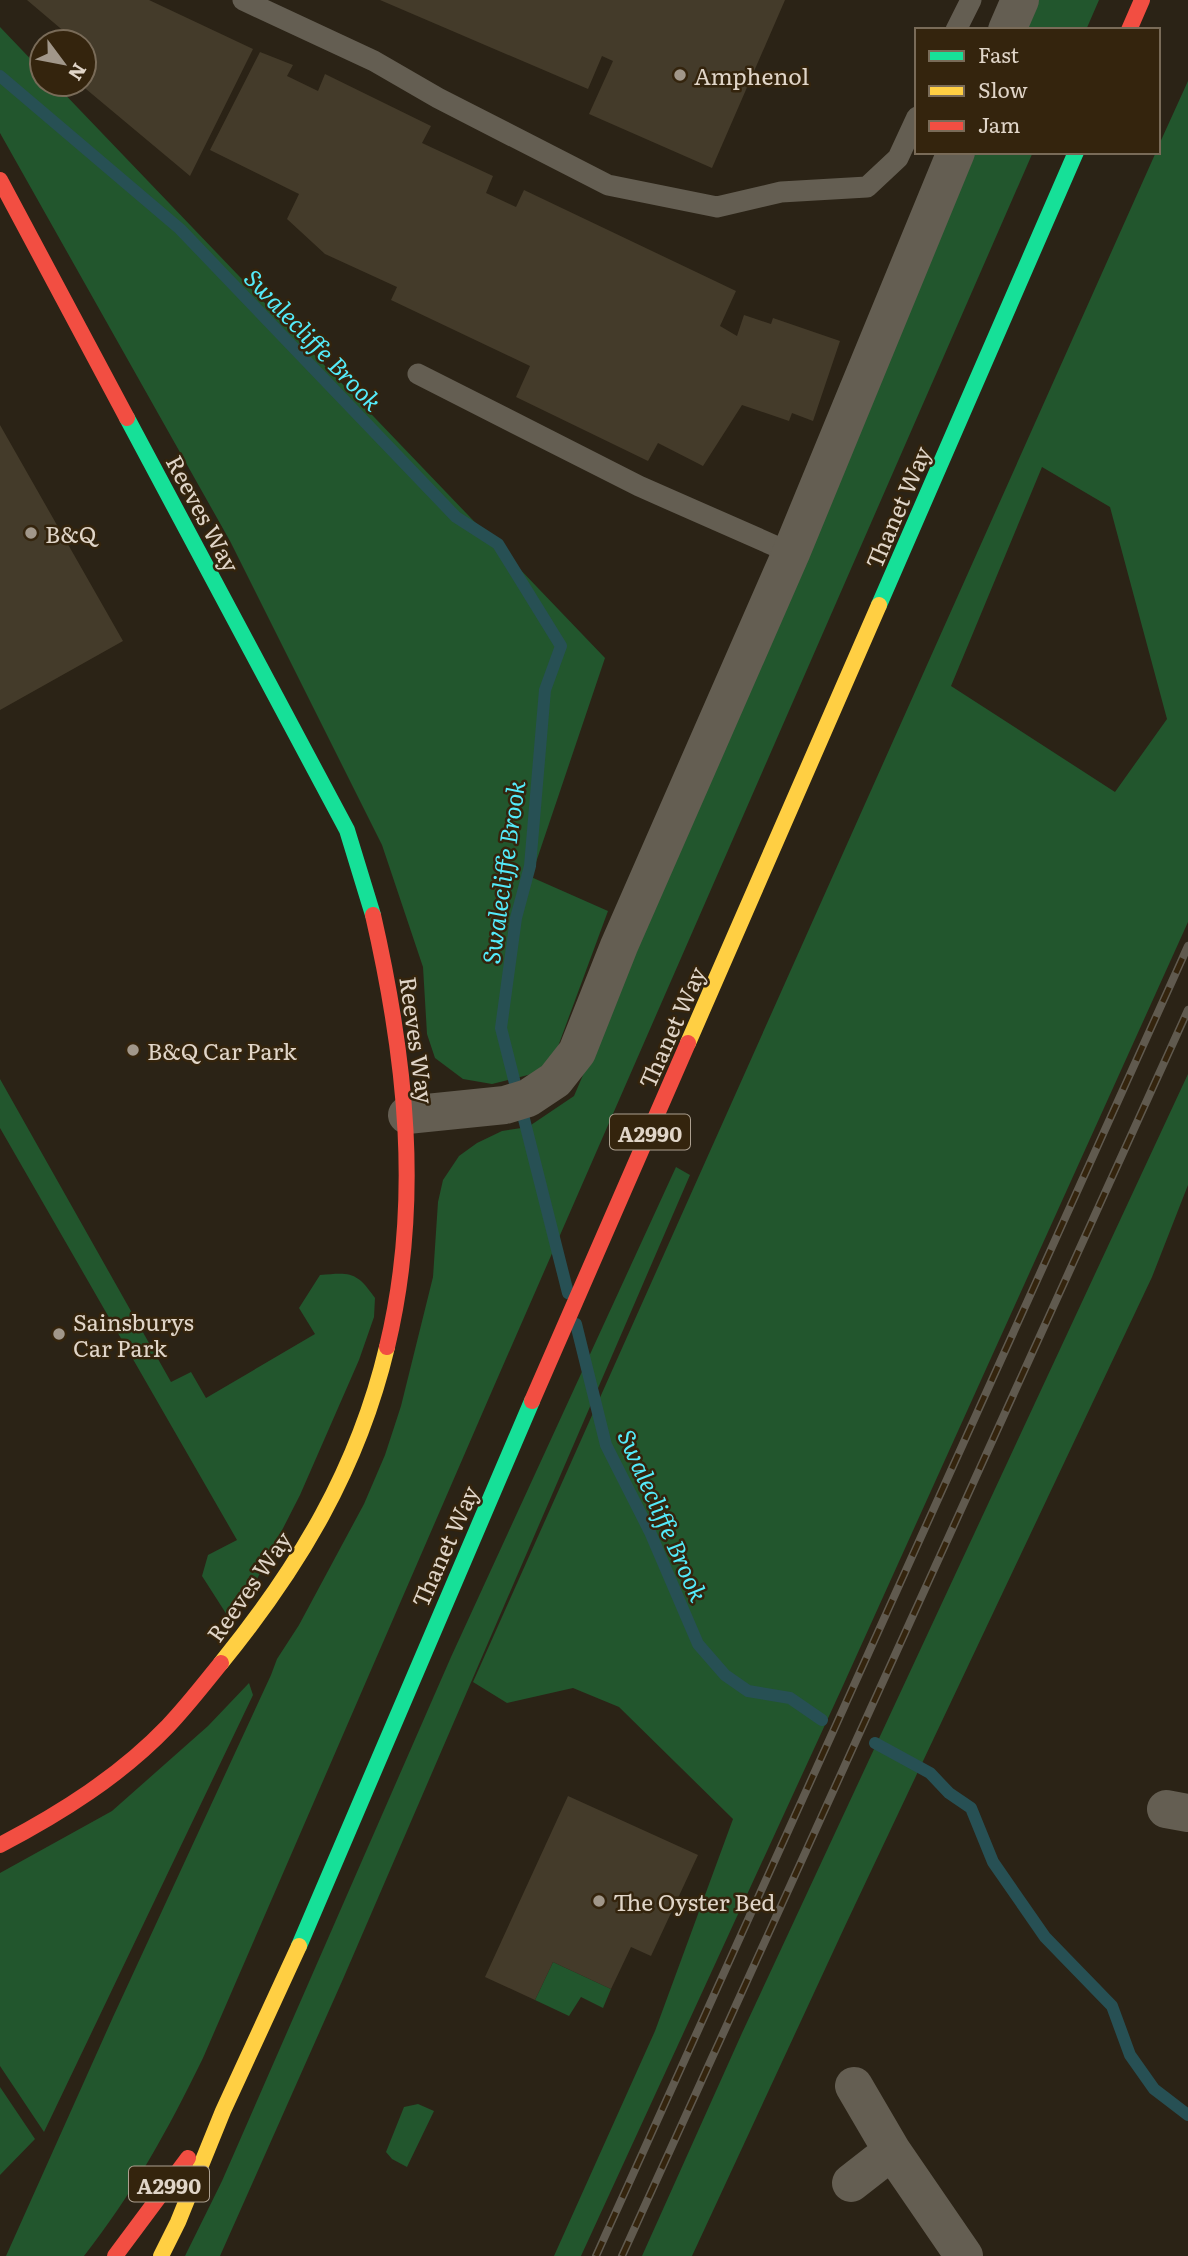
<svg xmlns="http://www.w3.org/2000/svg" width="1188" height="2256" viewBox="0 0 1188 2256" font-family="Literata,serif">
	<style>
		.green { fill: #22562d; fill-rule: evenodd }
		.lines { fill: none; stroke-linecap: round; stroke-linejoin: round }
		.stream { stroke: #275054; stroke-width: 12 }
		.building { fill: #443b2a }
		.lane { stroke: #645e52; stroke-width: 21 }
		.street { stroke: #645e52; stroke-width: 38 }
		.fast { stroke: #16e098; stroke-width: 16 }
		.slow { stroke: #ffcf43; stroke-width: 16 }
		.jam { stroke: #f24e42; stroke-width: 16 }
		.rail-casing { stroke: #605a4f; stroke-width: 8 }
		.rail { stroke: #34240d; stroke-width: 5; stroke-dasharray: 16; stroke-linecap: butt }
		.poi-dot { fill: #a1978a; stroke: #34240d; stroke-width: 2.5 }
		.labels { text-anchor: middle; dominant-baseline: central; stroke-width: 5; stroke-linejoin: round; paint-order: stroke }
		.shield { fill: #34240d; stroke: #aca090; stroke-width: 2 }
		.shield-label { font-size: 21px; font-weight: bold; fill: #e0d5c8 }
		.poi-label { font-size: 23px; fill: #e0d5c8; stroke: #34240d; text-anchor: start }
		.street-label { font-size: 23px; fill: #e0d5c8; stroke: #34240d }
		.water-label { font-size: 24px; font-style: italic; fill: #54ebfa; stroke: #34240d }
	</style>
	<rect width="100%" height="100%" fill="#2b2316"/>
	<path class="green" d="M 1034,0 L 1099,0 L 1086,30 L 1021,30 Z
		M 0,27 L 42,71 L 42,84 L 55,84 L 605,658 L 531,877 L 608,911 L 553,1060 L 532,1074 L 492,1084 L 463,1079 L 435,1058 L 427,1034 L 423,967 L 382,845 L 230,541 L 0,133 Z
		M 1188,81 L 1188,922 L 841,1690 L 581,2256 L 554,2256 L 655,2031 L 733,1819 L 619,1707 L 573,1688 L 507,1703 L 473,1682 L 1156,152 L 1158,152 L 1158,147 ZM 1042,467 L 1110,507 L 1167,719 L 1115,792 L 951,686 Z
		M 968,152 L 1033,152 L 488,1400 L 203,2058 C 169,2128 132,2195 84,2256 L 6,2256 L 113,2017 L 271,1675 L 277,1659 L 299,1625 L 364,1504 L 385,1455 L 401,1406 L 433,1277 L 438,1202 L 443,1180 L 459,1156 L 477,1143 L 502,1131 L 528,1127 L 574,1096 L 642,938 Z
		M 1188,1074 L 1188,1185 L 1152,1277 L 845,1926 L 692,2256 L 642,2256 L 742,2033 Z
		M 0,1079 L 171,1382 L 191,1372 L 206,1398 L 315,1334 L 299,1308 L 320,1275 C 351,1272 357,1272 375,1298 L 374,1317 L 359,1360 L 300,1495 L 253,1587 L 227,1615 L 202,1576 L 208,1555 L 237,1540 L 0,1128 Z
		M 676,1167 L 690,1175 L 343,1979 L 220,2256 L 185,2256 L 222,2181 L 451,1657 Z
		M 249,1683 L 253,1695 L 44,2132 L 0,2066 L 0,1873 L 112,1811 L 208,1726 Z
		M 553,1962 L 611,1989 L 603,2008 L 581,1997 L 569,2016 L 535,2000 Z
		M 0,2087 L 35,2139 L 0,2175 Z
		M 418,2104 L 434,2111 L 407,2167 L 392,2159 L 386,2152 L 404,2107 Z"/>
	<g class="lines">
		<path class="stream" d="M 0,76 L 180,229 L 456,517 L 498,544 L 561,646 L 545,690 L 530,866 L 516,918 L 501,1028 L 568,1293
			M 576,1324 L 606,1445 L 650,1532 L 698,1644 L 725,1675 L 748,1691 L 790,1698 L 822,1720
			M 875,1743 L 930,1773 L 949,1793 L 971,1808 L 993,1862 L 1045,1937 L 1112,2006 L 1130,2055 L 1154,2089 L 1188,2115"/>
	</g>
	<path class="building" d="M 27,0 L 149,0 L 253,49 L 190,176 L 80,84 L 84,84 L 84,42 L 72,42 L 73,39 Z
		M 380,0 L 785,0 L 712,168 L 589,114 L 613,61 L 602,56 L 588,89 Z
		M 260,52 L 293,65 L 287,76 L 318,91 L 325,74 L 431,126 L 422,143 L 493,176 L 486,193 L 516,207 L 524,190 L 736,291 L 720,326 L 737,336 L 744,315 L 771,324 L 773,318 L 840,341 L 813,421 L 792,413 L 789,421 L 742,405 L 703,466 L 658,443 L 648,461 L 516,397 L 530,366 L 391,300 L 397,287 L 325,254 L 287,219 L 299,194 L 210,150 Z
		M 0,425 L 123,641 L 0,710 Z
		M 568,1796 L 698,1855 L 651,1956 L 631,1947 L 611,1989 L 553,1962 L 535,2000 L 485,1977 Z"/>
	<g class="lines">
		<path class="lane" d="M 243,0 L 374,61 L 438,98 L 608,185 L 717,207 L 781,192 L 867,187 L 898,158 L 917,117
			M 956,30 L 971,0
			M 418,374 L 639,486 L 791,553"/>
		<path class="street" d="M 1007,30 L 1020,0
			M 407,1115 L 505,1105 L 528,1098 L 555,1080 L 577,1052 L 619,946 L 791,553 L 956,152
			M 1166,1809 L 1188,1813
			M 854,2086 L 892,2151 L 964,2256
			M 851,2183 L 892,2151"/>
		<path class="fast" d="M 127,418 L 347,830 L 373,915
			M 879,605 L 1076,152
			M 299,1946 L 532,1401"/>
		<path class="slow" d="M 688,1043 L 879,605
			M 221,1663 C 299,1567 358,1469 387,1347
			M 161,2256 L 178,2222 L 223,2111 L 299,1946"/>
		<path class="jam" d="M 1129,30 L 1142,0
			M 0,180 L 127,418
			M 373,915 C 406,1059 422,1202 387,1347
			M 532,1401 L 688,1043
			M 0,1845 C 61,1813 120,1776 168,1726 C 187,1706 204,1684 221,1663
			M 115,2256 L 188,2158"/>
		<g class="rail-casing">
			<path id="rail" d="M 596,2256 L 1188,946
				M 622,2256 L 1188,1010"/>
		</g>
		<use href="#rail" class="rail"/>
	</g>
	<g class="poi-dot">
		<circle cx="680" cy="75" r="7"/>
		<circle cx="31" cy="533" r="7"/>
		<circle cx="133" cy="1050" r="7"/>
		<circle cx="59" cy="1334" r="7"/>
		<circle cx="599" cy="1901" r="7"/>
	</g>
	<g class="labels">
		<g class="shield">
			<rect x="610" y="1114.5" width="80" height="35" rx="5"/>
			<rect x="129" y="2166.5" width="80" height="35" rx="5"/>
		</g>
		<g class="shield-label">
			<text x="650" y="1132">A2990</text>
			<text x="169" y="2184">A2990</text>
		</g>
		<g class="poi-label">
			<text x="694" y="75">Amphenol</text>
			<text x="45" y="533">B&amp;Q</text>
			<text x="147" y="1050">B&amp;Q Car Park</text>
			<text x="73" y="1321">Sainsburys<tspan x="73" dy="26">Car Park</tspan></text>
			<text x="613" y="1901">The Oyster Bed</text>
		</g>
		<g class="street-label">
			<text transform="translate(897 507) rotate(-67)">Thanet Way</text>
			<text transform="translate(204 513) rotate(62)">Reeves Way</text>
			<text transform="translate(671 1027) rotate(-66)">Thanet Way</text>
			<text transform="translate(418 1040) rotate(82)">Reeves Way</text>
			<text transform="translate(444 1546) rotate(-66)">Thanet Way</text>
			<text transform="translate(248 1586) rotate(-55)">Reeves Way</text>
		</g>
		<g class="water-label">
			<text transform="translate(314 339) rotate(46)">Swalecliffe Brook</text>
			<text transform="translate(502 872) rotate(-82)">Swalecliffe Brook</text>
			<text transform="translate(664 1515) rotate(66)">Swalecliffe Brook</text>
		</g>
	</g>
	<rect x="915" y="28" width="245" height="126" fill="#34240d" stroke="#796b58" stroke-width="2"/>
	<rect x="929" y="51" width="35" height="10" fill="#16e098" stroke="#796b58" stroke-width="2"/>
	<text x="978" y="63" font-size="21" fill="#e0d5c8">Fast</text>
	<rect x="929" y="86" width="35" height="10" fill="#ffcf43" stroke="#796b58" stroke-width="2"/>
	<text x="978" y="98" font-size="21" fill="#e0d5c8">Slow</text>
	<rect x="929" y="121" width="35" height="10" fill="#f24e42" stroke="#796b58" stroke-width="2"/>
	<text x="978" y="133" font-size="21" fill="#e0d5c8">Jam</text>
	<g transform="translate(63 63) rotate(122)"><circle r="33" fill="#34240d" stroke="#796b58" stroke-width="2"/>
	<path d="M0-5L12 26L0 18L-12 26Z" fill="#a1978a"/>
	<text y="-10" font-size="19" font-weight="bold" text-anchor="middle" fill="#e0d5c8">N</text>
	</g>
</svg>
